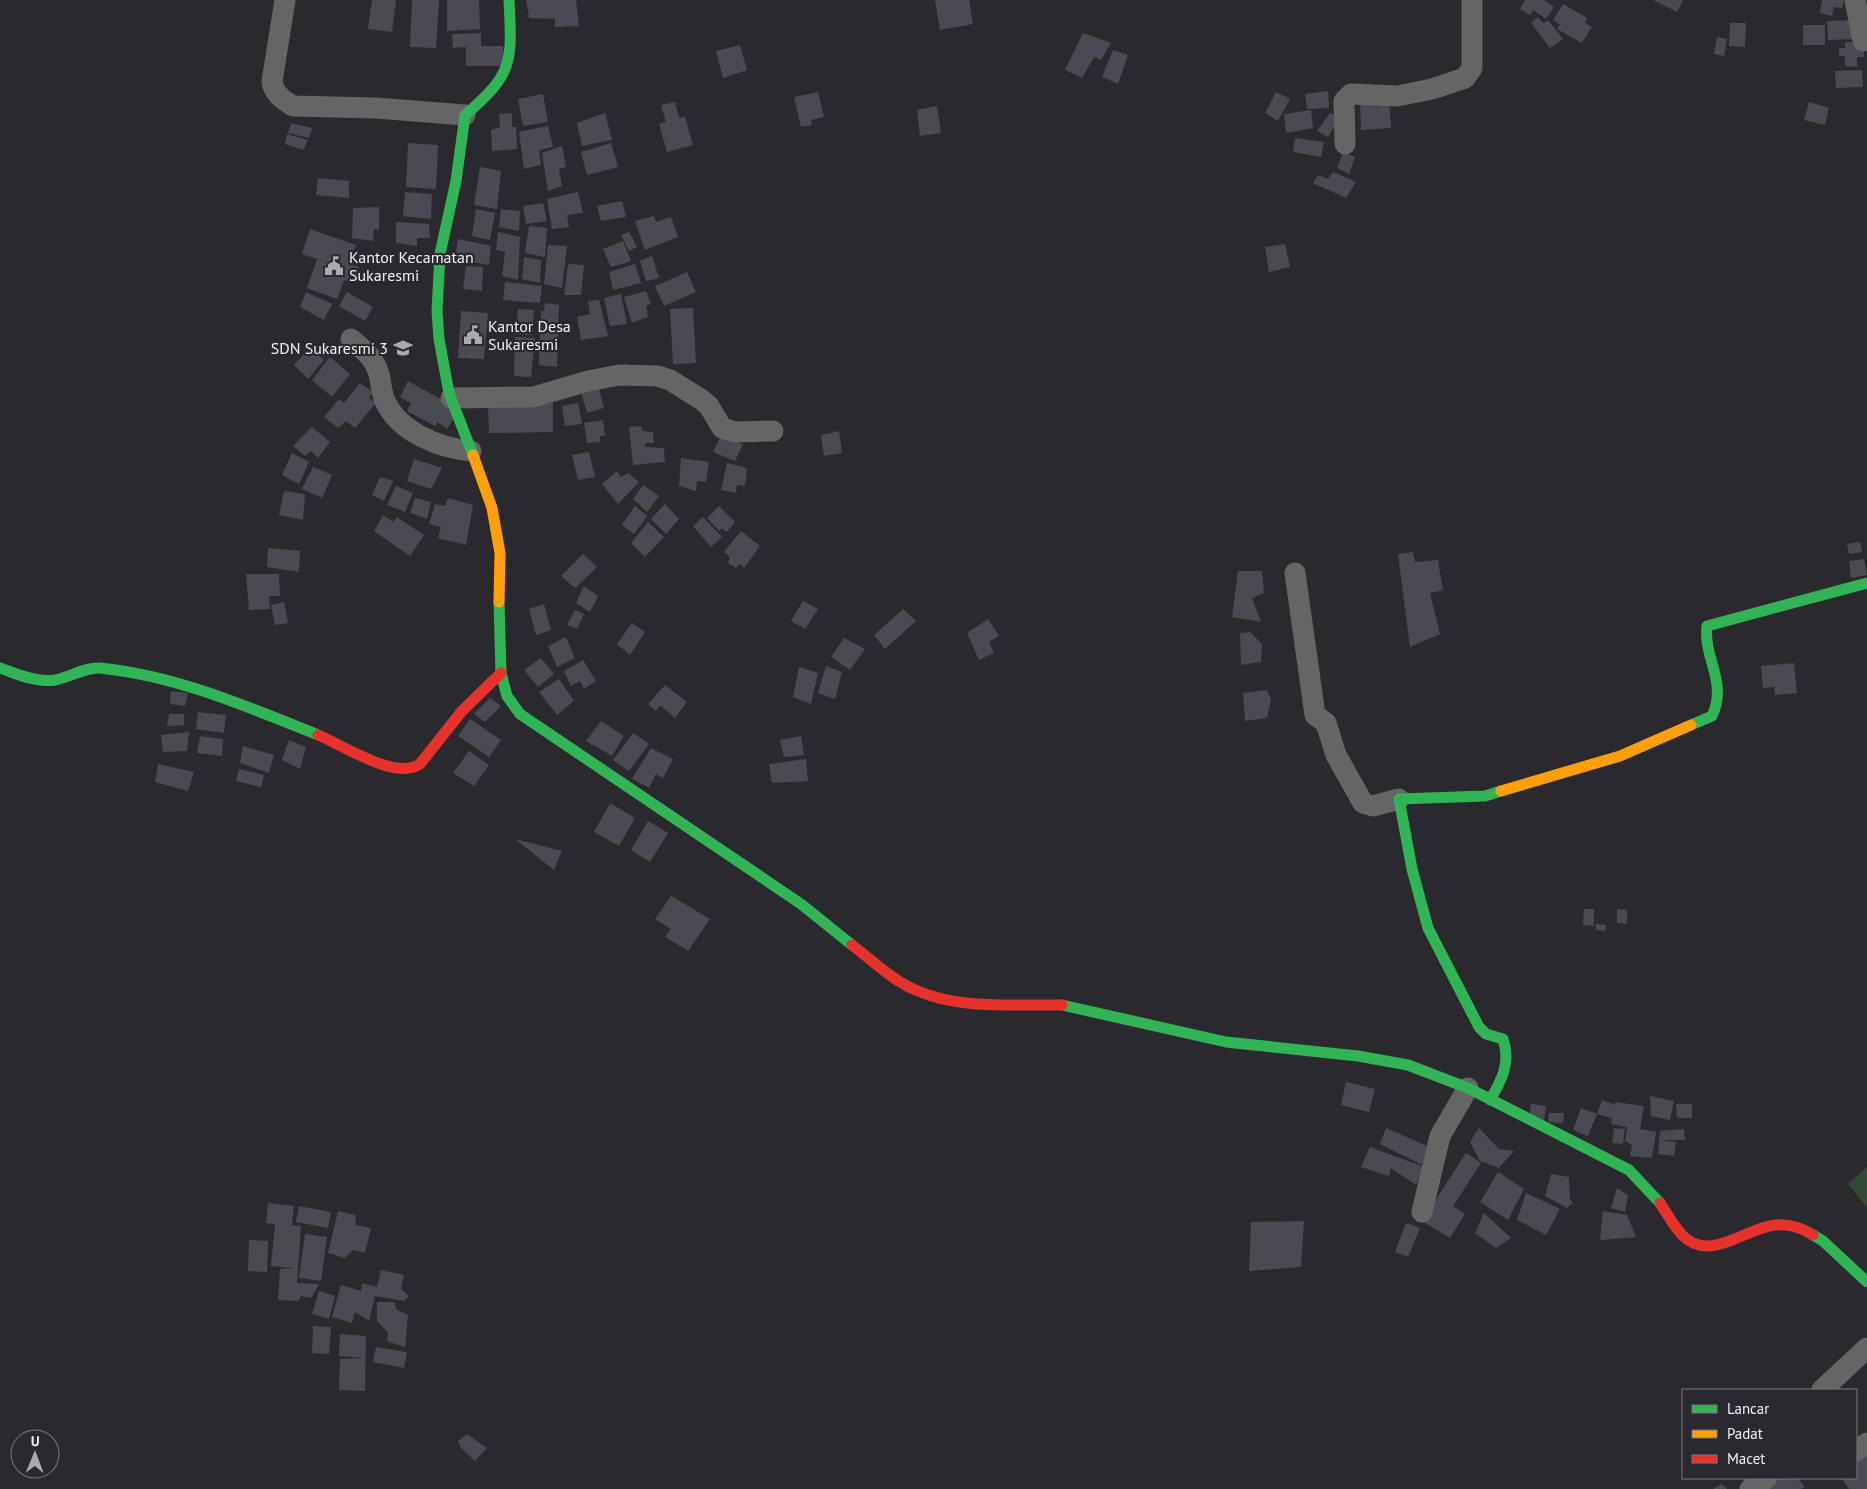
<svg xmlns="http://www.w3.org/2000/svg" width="1867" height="1489" viewBox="0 0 1867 1489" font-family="'PT Sans',sans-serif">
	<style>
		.green { fill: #304a38 }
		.building { fill: #4a4a52 }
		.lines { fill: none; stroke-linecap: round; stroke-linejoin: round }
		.street { stroke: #656565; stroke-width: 21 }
		.fast { stroke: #30b455; stroke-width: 11 }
		.slow { stroke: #ff9f0a; stroke-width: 11 }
		.jam { stroke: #e5322d; stroke-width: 11 }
		.labels { text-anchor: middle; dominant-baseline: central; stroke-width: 4.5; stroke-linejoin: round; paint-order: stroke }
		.poi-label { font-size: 16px; fill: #f0f0f4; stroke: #29292f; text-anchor: start }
	</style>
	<rect width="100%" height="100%" fill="#2a2a2e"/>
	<path class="green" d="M 1867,1167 L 1867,1208 L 1848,1184 Z"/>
	<path class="building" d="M 372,0 L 396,0 L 392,32 L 368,29 Z
		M 412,0 L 439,0 L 436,48 L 410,47 Z
		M 447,0 L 479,0 L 480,29 L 447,31 Z
		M 526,0 L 576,0 L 579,26 L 555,27 L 555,19 L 529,18 Z
		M 935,0 L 969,0 L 973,24 L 940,30 Z
		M 1525,0 L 1544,0 L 1554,7 L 1546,19 L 1533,10 L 1530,15 L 1520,9 Z
		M 1653,0 L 1683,0 L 1677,12 Z
		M 1822,0 L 1844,0 L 1842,8 L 1834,7 L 1832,16 L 1820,13 Z
		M 1563,4 L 1587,18 L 1585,23 L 1592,27 L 1582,43 L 1557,29 L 1560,25 L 1553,20 Z
		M 1538,17 L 1543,23 L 1548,20 L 1563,39 L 1550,48 L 1531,23 Z
		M 1855,20 L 1856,39 L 1828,40 L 1827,21 Z
		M 1730,23 L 1746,23 L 1745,47 L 1729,46 Z
		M 1803,25 L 1825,25 L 1825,45 L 1803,45 Z
		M 481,33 L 481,46 L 503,46 L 504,66 L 466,66 L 466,47 L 453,48 L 452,34 Z
		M 1083,33 L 1111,43 L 1101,60 L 1094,57 L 1082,78 L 1065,70 Z
		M 1717,37 L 1727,39 L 1724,56 L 1714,54 Z
		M 1845,42 L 1860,42 L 1864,49 L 1864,57 L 1857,57 L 1857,67 L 1845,66 L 1845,56 L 1839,56 L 1839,48 L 1845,48 Z
		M 740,45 L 747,70 L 723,78 L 716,51 Z
		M 1113,50 L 1128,55 L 1118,84 L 1102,77 Z
		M 1862,70 L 1863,87 L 1836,88 L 1835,71 Z
		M 1328,91 L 1329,108 L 1307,109 L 1305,94 Z
		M 818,92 L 824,117 L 811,120 L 812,125 L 801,127 L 794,97 Z
		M 1276,92 L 1290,99 L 1278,121 L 1265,113 Z
		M 543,94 L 548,122 L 523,126 L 518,99 Z
		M 1389,100 L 1391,128 L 1361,130 L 1360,102 Z
		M 675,102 L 679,118 L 685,117 L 693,145 L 667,152 L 659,124 L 666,122 L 661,105 Z
		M 1809,102 L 1829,108 L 1825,125 L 1804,120 Z
		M 937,106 L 941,133 L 920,136 L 917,110 Z
		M 1311,110 L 1313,128 L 1286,133 L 1284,114 Z
		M 512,113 L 512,127 L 516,127 L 517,149 L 492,151 L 491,130 L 500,127 L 499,114 Z
		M 605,113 L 612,140 L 582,146 L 577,123 Z
		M 1330,113 L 1340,117 L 1328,137 L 1317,131 Z
		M 291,123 L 312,128 L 309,138 L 288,133 Z
		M 548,126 L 553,147 L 539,150 L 541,165 L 524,169 L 519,132 Z
		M 287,134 L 308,140 L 303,150 L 285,144 Z
		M 1295,138 L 1324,142 L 1321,157 L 1293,152 Z
		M 408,143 L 438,145 L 436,189 L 406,187 Z
		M 611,143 L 618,167 L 587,175 L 581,152 Z
		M 562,146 L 566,167 L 559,169 L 562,186 L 548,191 L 542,153 Z
		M 1343,152 L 1355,157 L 1349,174 L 1337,168 Z
		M 480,167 L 501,171 L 497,209 L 474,205 Z
		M 1333,172 L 1356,182 L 1346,198 L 1313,183 L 1318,175 L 1328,179 Z
		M 318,178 L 349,181 L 349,198 L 316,195 Z
		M 405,192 L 432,194 L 431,219 L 403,216 Z
		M 578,192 L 583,213 L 567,215 L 569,227 L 552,229 L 547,199 Z
		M 622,201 L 626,217 L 601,221 L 597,206 Z
		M 543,203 L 547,221 L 526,224 L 523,206 Z
		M 379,207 L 379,230 L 374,229 L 373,241 L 352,238 L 353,208 Z
		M 476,209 L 495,213 L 490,240 L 472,236 Z
		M 501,209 L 520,211 L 519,231 L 499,227 Z
		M 654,216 L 656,222 L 671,217 L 678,237 L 645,250 L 635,221 Z
		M 396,222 L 429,224 L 430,238 L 417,238 L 417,246 L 396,243 Z
		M 529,226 L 547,228 L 545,257 L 525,253 Z
		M 310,229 L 356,245 L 349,264 L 359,267 L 354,283 L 344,280 L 337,299 L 307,288 L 317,259 L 302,254 Z
		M 498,232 L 520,237 L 518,280 L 502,276 L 505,252 L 496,250 Z
		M 629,232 L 637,247 L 629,251 L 621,235 Z
		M 458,239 L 491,246 L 489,265 L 455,259 Z
		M 623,241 L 631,261 L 611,267 L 603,249 Z
		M 1285,244 L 1290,267 L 1269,272 L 1265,247 Z
		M 548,245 L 567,246 L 562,288 L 544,284 Z
		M 652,256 L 659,278 L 646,281 L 640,261 Z
		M 524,257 L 541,260 L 540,283 L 522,279 Z
		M 568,264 L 584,265 L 581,295 L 564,295 Z
		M 635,264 L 641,283 L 613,290 L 609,272 Z
		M 466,266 L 483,267 L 482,291 L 463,289 Z
		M 687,272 L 696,292 L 664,306 L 655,286 Z
		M 505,282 L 542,286 L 540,303 L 503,300 Z
		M 646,291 L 651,304 L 646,306 L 648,317 L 632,323 L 624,297 Z
		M 306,292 L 332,304 L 324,320 L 300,307 Z
		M 347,292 L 373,307 L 365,321 L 339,306 Z
		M 621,294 L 627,324 L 610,326 L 604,298 Z
		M 599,300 L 608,336 L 581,340 L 577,317 L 590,314 L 588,301 Z
		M 545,303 L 559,305 L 557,367 L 539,365 L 541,311 L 544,311 Z
		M 693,308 L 696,363 L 673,364 L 670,309 Z
		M 518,309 L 534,310 L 532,335 L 516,334 Z
		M 461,311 L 488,313 L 484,359 L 458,358 Z
		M 515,337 L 535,338 L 531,377 L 514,376 Z
		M 310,347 L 324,360 L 308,379 L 294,365 Z
		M 330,357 L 350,374 L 332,397 L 312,380 Z
		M 408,381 L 446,402 L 454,418 L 447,429 L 437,422 L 435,426 L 407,411 L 411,403 L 400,397 Z
		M 360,383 L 373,392 L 369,398 L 376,403 L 355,428 L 346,421 L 338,428 L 324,417 L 339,399 L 344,403 Z
		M 598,385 L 604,408 L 587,413 L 580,389 Z
		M 553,403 L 553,432 L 489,433 L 488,404 Z
		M 578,403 L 582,424 L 565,426 L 562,406 Z
		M 603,420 L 605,436 L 600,436 L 600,442 L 587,443 L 584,423 Z
		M 641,426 L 643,431 L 653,432 L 654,443 L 645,443 L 645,447 L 664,448 L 665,462 L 633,465 L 629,427 Z
		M 312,427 L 330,442 L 318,458 L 311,451 L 305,456 L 293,446 Z
		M 839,431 L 842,453 L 824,456 L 821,435 Z
		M 721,436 L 743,444 L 735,461 L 713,452 Z
		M 589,452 L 595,477 L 578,480 L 572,455 Z
		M 292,453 L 309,462 L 299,484 L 282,475 Z
		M 681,458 L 709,462 L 706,482 L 697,481 L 696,491 L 679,486 Z
		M 414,459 L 442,468 L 431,489 L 407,481 Z
		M 727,463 L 747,468 L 745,486 L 737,485 L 736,493 L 721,490 Z
		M 313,467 L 332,475 L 322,498 L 302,489 Z
		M 617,471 L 621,477 L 628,473 L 639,482 L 618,504 L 602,484 Z
		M 380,477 L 393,481 L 384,501 L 372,495 Z
		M 643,485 L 659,496 L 647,512 L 633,499 Z
		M 396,486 L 413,493 L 405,512 L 387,505 Z
		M 284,491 L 305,494 L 303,520 L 279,515 Z
		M 415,498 L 431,502 L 427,519 L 410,513 Z
		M 448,498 L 473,505 L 466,545 L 438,538 L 441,527 L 429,524 L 435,504 L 445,506 Z
		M 665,504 L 679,519 L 666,534 L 651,519 Z
		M 635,506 L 647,516 L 634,534 L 622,525 Z
		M 719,506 L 735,522 L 727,532 L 722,528 L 719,531 L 707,518 Z
		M 383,515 L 393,522 L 397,517 L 424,535 L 410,556 L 374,531 Z
		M 703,517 L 722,537 L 711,547 L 693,526 Z
		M 648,522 L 664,537 L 645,557 L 631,543 Z
		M 741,531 L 760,546 L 744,568 L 740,564 L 736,568 L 728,563 L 730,557 L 724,552 Z
		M 1860,542 L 1862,552 L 1849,554 L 1847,544 Z
		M 268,548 L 300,551 L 299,572 L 267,567 Z
		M 1413,552 L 1415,562 L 1438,560 L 1443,590 L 1430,593 L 1440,634 L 1410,647 L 1398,554 Z
		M 583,554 L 597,567 L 575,588 L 561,576 Z
		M 1864,559 L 1867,575 L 1851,578 L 1849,561 Z
		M 1238,571 L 1262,571 L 1264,593 L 1252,598 L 1261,622 L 1232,617 Z
		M 246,574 L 279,574 L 280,596 L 269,596 L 270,609 L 249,610 Z
		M 584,586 L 598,596 L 590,612 L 576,603 Z
		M 803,601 L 818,609 L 805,629 L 791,621 Z
		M 284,602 L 288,623 L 275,625 L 271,605 Z
		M 544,604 L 551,630 L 536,635 L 529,609 Z
		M 903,609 L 916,621 L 885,649 L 874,635 Z
		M 575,610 L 584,614 L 577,629 L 567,625 Z
		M 988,619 L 999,636 L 989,642 L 994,653 L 979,660 L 967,633 Z
		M 632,623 L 645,632 L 630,655 L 617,644 Z
		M 1250,632 L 1262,644 L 1261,662 L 1241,665 L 1240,633 Z
		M 566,637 L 575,658 L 557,667 L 548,646 Z
		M 844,638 L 865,649 L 850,670 L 831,657 Z
		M 541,658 L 554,674 L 538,687 L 524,670 Z
		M 583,660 L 596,681 L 584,689 L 580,681 L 571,686 L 564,671 Z
		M 1794,663 L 1797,693 L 1775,695 L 1774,687 L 1763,688 L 1761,666 Z
		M 826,666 L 842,672 L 835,699 L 818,693 Z
		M 799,667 L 818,673 L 811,704 L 793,697 Z
		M 559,679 L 574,701 L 557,715 L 539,692 Z
		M 665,685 L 687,702 L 675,718 L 660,705 L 656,711 L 648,704 Z
		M 1267,690 L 1271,699 L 1267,718 L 1245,721 L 1243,693 Z
		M 171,691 L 188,693 L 185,706 L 170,704 Z
		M 490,698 L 501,706 L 485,722 L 474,714 Z
		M 198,712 L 226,715 L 224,733 L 196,729 Z
		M 169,714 L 184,714 L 184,725 L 167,726 Z
		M 470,719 L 501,740 L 489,757 L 458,736 Z
		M 601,721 L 624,736 L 612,756 L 586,741 Z
		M 189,732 L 187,751 L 163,752 L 161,735 Z
		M 633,733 L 649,744 L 629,771 L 613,760 Z
		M 200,736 L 223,739 L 222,756 L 197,753 Z
		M 801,736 L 804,755 L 784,757 L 780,740 Z
		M 289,740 L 306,747 L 300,769 L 282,760 Z
		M 243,746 L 274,755 L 269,773 L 240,763 Z
		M 651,748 L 673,759 L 663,778 L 656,774 L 649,788 L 632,779 Z
		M 469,751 L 489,765 L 474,786 L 453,773 Z
		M 806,759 L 808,781 L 772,783 L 769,764 Z
		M 158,764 L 194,772 L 188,791 L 155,782 Z
		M 239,769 L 264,775 L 261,787 L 236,781 Z
		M 610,803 L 635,818 L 619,846 L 594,832 Z
		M 648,821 L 668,833 L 650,862 L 631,850 Z
		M 515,839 L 562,851 L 554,870 Z
		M 671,896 L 710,919 L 688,951 L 665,937 L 671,929 L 655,919 Z
		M 1584,909 L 1594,909 L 1594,926 L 1583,925 Z
		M 1617,909 L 1627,910 L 1627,924 L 1617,923 Z
		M 1596,924 L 1606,925 L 1605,931 L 1596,930 Z
		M 1346,1082 L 1375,1089 L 1369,1112 L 1341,1105 Z
		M 1650,1096 L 1674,1101 L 1670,1120 L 1651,1116 Z
		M 1602,1100 L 1616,1105 L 1615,1102 L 1644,1106 L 1640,1129 L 1656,1132 L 1652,1158 L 1630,1156 L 1632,1145 L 1625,1141 L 1627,1127 L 1611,1124 L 1612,1118 L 1597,1114 Z
		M 1531,1104 L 1546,1106 L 1544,1120 L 1529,1118 Z
		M 1676,1104 L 1692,1104 L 1692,1118 L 1677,1118 Z
		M 1581,1108 L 1597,1114 L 1588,1136 L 1573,1130 Z
		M 1549,1113 L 1564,1113 L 1563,1123 L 1548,1122 Z
		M 1386,1128 L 1427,1146 L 1422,1165 L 1380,1144 Z
		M 1479,1128 L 1499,1149 L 1514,1151 L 1499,1168 L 1480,1161 L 1470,1142 Z
		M 1614,1128 L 1625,1129 L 1623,1144 L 1612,1143 Z
		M 1684,1129 L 1685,1140 L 1661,1140 L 1676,1142 L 1674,1156 L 1658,1154 L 1660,1131 Z
		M 1370,1147 L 1424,1167 L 1416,1185 L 1391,1168 L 1389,1176 L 1361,1167 Z
		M 1466,1153 L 1481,1163 L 1453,1206 L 1465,1214 L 1450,1238 L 1422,1221 Z
		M 1498,1172 L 1524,1189 L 1508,1220 L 1480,1202 Z
		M 1551,1174 L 1569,1177 L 1570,1199 L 1573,1203 L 1567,1208 L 1545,1196 Z
		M 1617,1188 L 1628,1195 L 1625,1212 L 1611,1208 Z
		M 1526,1193 L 1560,1209 L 1546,1235 L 1517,1220 Z
		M 268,1203 L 294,1206 L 292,1225 L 301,1226 L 297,1283 L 319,1284 L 311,1298 L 301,1296 L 298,1301 L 278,1300 L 280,1269 L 295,1268 L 271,1266 L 275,1224 L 266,1223 Z
		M 299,1206 L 331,1212 L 328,1228 L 296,1222 Z
		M 338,1211 L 355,1215 L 356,1225 L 371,1228 L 365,1253 L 353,1250 L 345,1258 L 328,1253 Z
		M 1603,1211 L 1627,1215 L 1636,1237 L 1600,1240 Z
		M 1484,1213 L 1511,1238 L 1496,1248 L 1475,1233 Z
		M 1304,1221 L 1301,1267 L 1249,1271 L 1251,1222 Z
		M 1406,1223 L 1420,1228 L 1408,1257 L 1395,1252 Z
		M 305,1234 L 327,1237 L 321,1281 L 299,1278 Z
		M 249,1240 L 268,1241 L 267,1272 L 248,1271 Z
		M 381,1270 L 404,1275 L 401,1289 L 409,1296 L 404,1301 L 375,1296 L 369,1321 L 355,1312 L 352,1323 L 332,1317 L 341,1285 L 361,1291 L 362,1283 L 377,1287 Z
		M 319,1291 L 335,1296 L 329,1319 L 312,1314 Z
		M 377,1302 L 394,1302 L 397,1310 L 408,1315 L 405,1347 L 387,1341 L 388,1332 L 377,1321 Z
		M 313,1326 L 331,1327 L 329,1354 L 312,1353 Z
		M 340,1334 L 366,1336 L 365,1391 L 339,1390 L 340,1359 L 364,1358 L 339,1356 Z
		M 376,1347 L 407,1352 L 404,1368 L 373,1362 Z
		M 467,1434 L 487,1448 L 475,1461 L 461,1448 L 458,1441 Z
		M 1867,1454 L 1867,1489 L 1849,1489 L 1841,1478 L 1856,1478 L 1856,1460 Z
		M 1781,1478 L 1797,1478 L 1805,1487 L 1801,1489 L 1765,1489 Z
		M 1722,1484 L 1727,1489 L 1713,1489 Z"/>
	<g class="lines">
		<path class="street" d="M 285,0 L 272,81 C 273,93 283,100 293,106 L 376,108 L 465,115
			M 1855,0 L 1863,41
			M 1345,144 L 1344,101 L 1351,94 L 1397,96 L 1432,89 L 1465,78 L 1472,68 L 1472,0
			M 351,339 C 365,351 376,359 380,378 C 381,386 382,394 385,401 C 399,432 439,448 471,451
			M 451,398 L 533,397 L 588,381 L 619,375 L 658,376 L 670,380 L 702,400 L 709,406 L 722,428 L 735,432 L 773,431
			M 1295,573 L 1315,715 L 1326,723 L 1336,755 L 1363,803 L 1373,806 L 1399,799
			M 1422,1212 L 1440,1136 L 1468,1088
			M 1822,1390 L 1867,1348
			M 1856,1451 L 1867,1443
			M 1750,1489 L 1767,1478"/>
		<path class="fast" d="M 473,455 L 449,393 L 439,339 L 437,311 L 440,254 L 456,181 L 465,115 C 514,74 512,61 509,0
			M 499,602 L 501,673 L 507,696 L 520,714 L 801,904 L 852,945
			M 0,668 C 17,674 37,683 55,680 C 70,677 86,667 100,668 C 177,676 246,706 318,735
			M 1691,725 L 1712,716 C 1728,682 1703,658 1707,626 L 1867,583
			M 1062,1005 L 1226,1042 L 1358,1056 L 1408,1065 L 1468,1088 L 1629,1170 L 1660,1203
			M 1490,1100 C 1502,1080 1511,1062 1503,1039 L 1486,1034 L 1479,1027 L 1428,928 L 1412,869 L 1399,799 L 1485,796 L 1501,791
			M 1813,1235 L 1823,1241 L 1867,1282"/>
		<path class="slow" d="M 473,455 L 492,508 L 500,553 L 499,602
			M 1501,791 L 1620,756 L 1691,725"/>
		<path class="jam" d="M 318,735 C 343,745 396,781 420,764 L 462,711 L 501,673
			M 852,945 C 873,961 893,981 918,991 C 962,1010 1015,1004 1062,1005
			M 1660,1203 C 1667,1214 1674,1226 1682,1235 C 1710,1264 1746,1227 1776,1225 C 1790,1224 1802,1228 1813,1235"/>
	</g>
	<defs>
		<g id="civic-bare" transform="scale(1.5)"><path d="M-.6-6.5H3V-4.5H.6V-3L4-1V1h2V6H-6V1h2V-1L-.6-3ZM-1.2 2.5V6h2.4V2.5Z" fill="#ababaf" stroke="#29292f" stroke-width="2.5" paint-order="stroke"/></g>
		<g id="school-bare" transform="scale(1.5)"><path d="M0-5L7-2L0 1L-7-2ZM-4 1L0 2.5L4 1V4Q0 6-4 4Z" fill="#ababaf" stroke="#29292f" stroke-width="2.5" paint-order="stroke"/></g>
	</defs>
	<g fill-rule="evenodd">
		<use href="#civic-bare" x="334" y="266"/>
		<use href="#civic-bare" x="473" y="335"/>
		<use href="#school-bare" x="403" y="348"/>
	</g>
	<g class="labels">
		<g class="poi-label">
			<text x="349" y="257">Kantor Kecamatan<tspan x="349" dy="18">Sukaresmi</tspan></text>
			<text x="488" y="326">Kantor Desa<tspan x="488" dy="18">Sukaresmi</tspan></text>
			<text x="388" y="348" text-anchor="end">SDN Sukaresmi 3</text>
		</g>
	</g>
	<rect x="1682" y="1389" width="175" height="90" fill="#29292f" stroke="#79797e"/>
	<rect x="1692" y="1405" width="25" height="8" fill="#30b455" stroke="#79797e"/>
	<text x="1727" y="1414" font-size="15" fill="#f0f0f4">Lancar</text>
	<rect x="1692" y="1430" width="25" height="8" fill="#ff9f0a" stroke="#79797e"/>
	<text x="1727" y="1439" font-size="15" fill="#f0f0f4">Padat</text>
	<rect x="1692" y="1455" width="25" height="8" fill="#e5322d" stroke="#79797e"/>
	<text x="1727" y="1464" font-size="15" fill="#f0f0f4">Macet</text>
	<g transform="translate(35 1454) rotate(1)"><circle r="24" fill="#29292f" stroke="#79797e"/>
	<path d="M0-4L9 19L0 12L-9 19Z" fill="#ababaf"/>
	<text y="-8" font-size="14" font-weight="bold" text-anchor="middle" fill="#f0f0f4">U</text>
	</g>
</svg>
